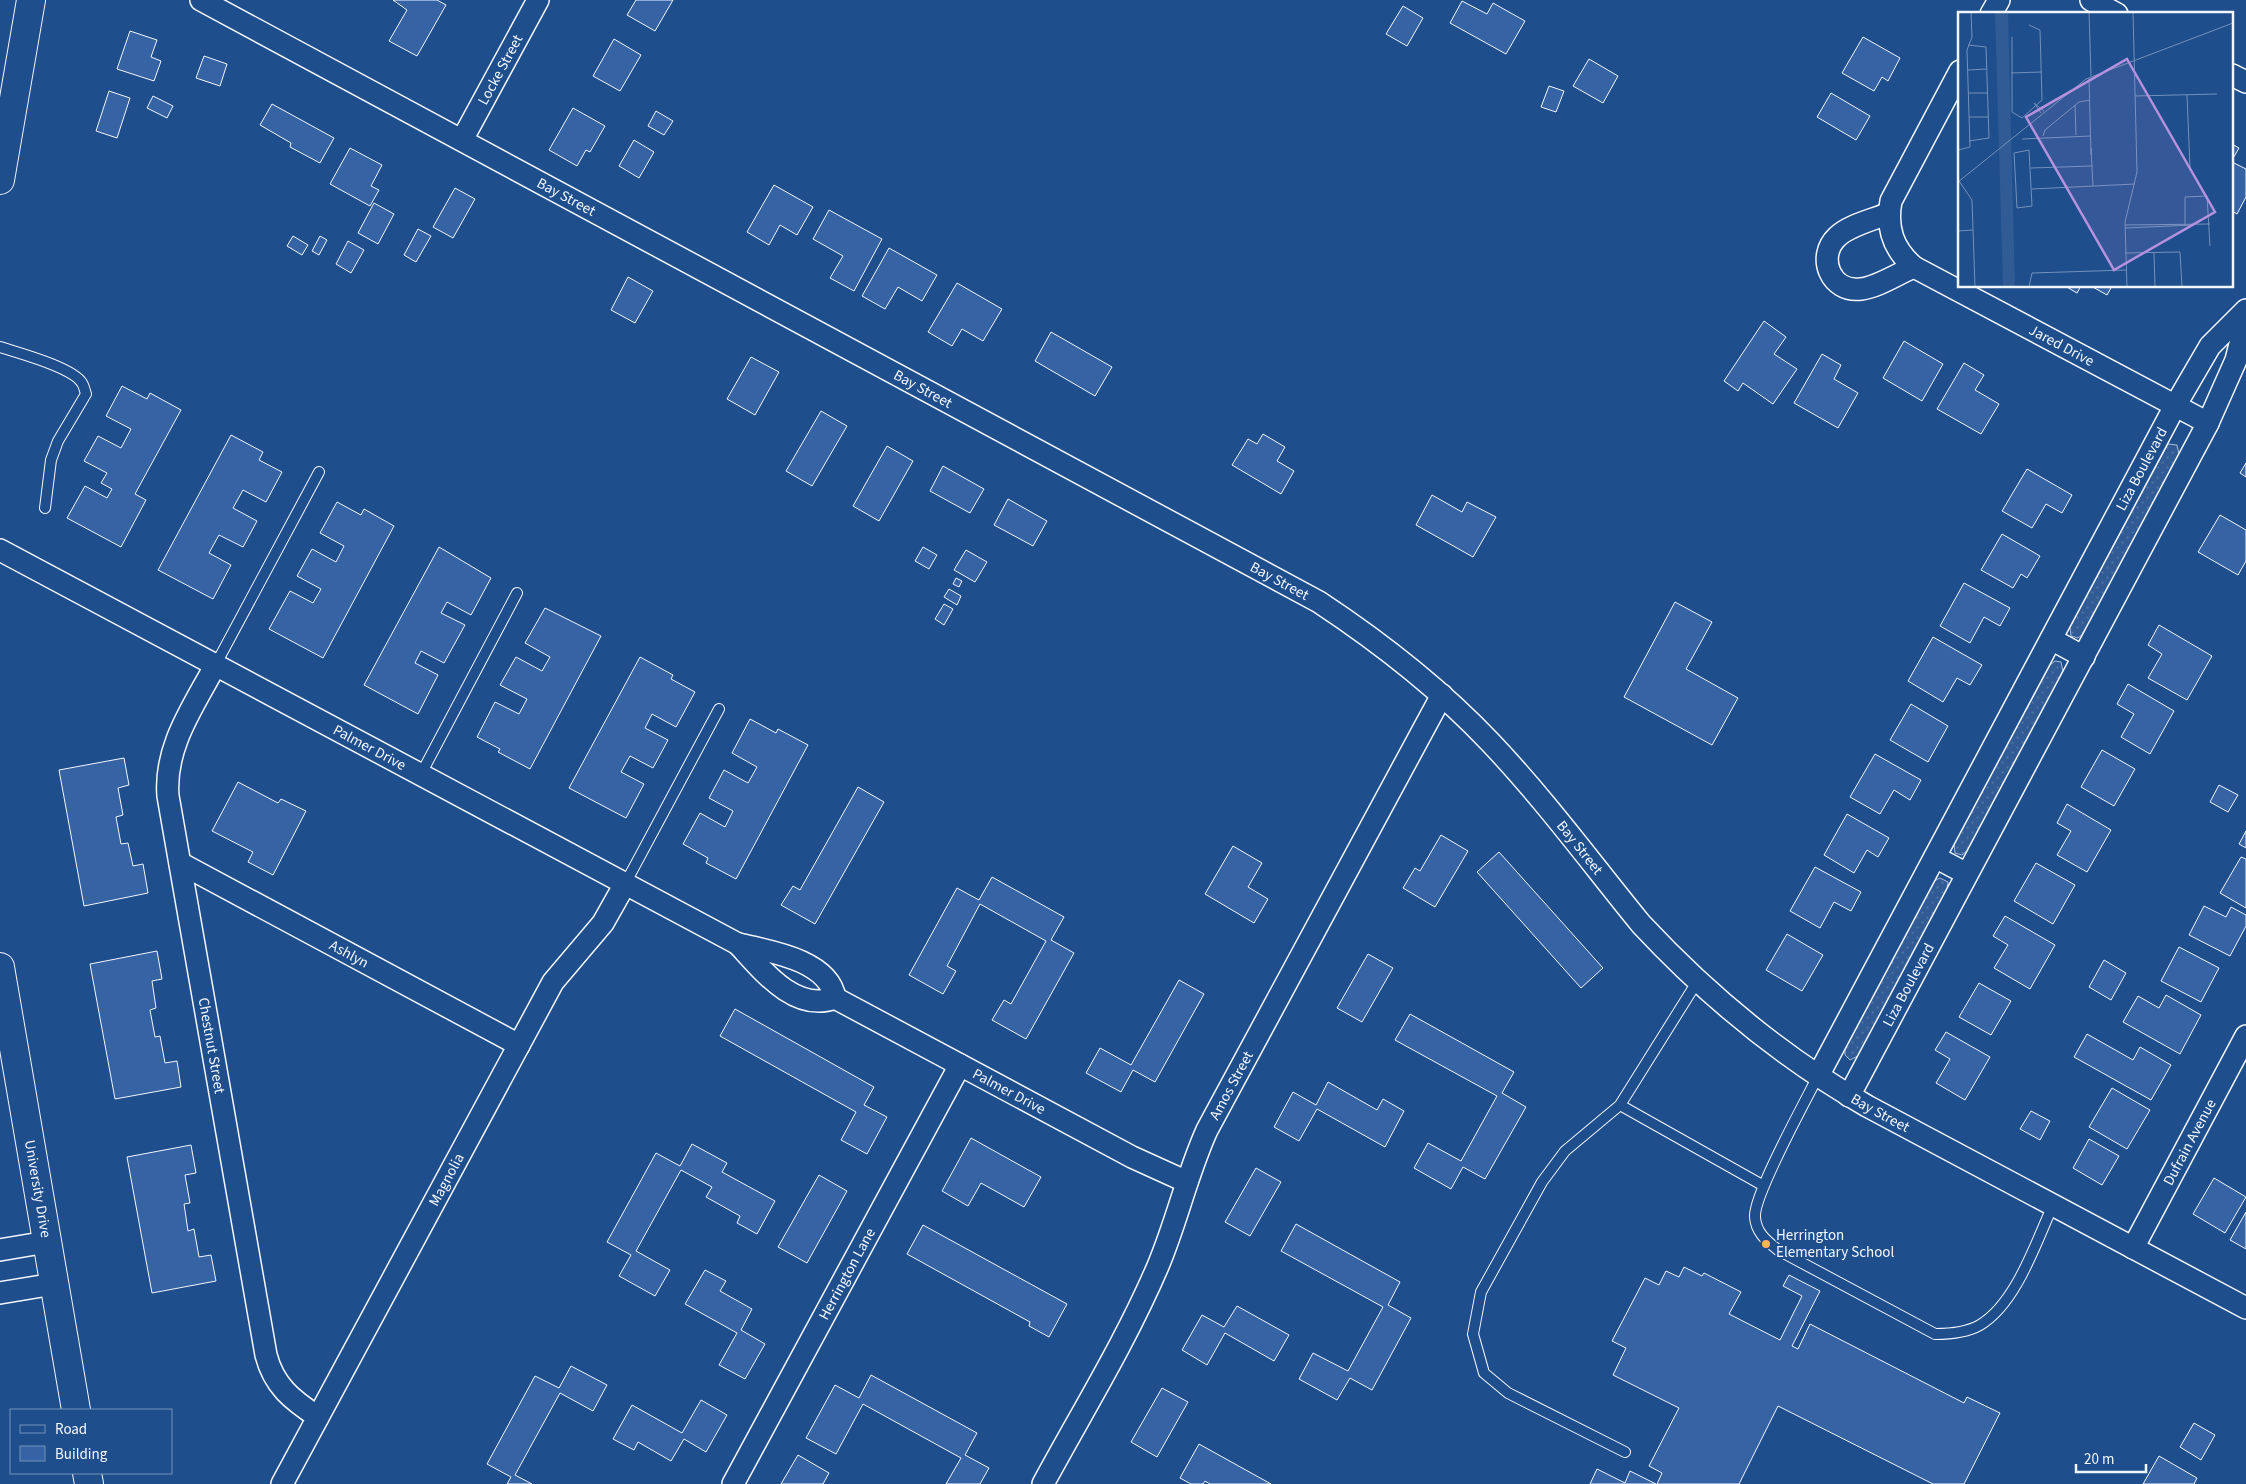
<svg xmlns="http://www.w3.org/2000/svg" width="2246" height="1484" viewBox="0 0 2246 1484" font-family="'Source Sans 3',sans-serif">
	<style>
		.grass { fill: url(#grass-dots); stroke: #a8bbd7 }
		.building { fill: #3563a3; stroke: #f2f6ff }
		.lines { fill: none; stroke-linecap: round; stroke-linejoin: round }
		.lane-casing { stroke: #f2f6ff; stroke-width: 12 }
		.street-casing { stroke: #f2f6ff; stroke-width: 24 }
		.secondary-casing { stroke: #f2f6ff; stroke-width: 30 }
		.lane { stroke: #1f4e8c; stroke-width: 10 }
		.street { stroke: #1f4e8c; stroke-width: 21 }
		.secondary { stroke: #1f4e8c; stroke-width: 28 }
		.poi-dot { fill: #ffb74d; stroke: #1f4e8c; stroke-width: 2 }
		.labels { text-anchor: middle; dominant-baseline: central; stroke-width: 4; stroke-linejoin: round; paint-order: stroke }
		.street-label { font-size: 15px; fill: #f2f6ff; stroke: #1f4e8c }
		.poi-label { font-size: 15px; fill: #f2f6ff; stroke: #1f4e8c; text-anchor: start }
		.inset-road { fill: none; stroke: #7391ba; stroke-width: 1 }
		.view { fill: #b691df; fill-opacity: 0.15; stroke: #b691df; stroke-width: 2.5 }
		.inset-edge { fill: none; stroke: #f2f6ff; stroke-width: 2.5 }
	</style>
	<defs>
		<pattern id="grass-dots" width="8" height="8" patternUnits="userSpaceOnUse" patternTransform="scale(1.25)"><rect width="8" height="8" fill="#305b95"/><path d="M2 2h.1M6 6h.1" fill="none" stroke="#4e73a5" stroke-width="1.8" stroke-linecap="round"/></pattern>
	</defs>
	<rect width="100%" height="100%" fill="#1f4e8c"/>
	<path class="grass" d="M 2168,444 L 2177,445 L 2179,454 L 2083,634 L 2078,638 L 2071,636 L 2070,627 Z
		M 2055,661 L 2061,662 L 2063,672 L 1967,851 L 1962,855 L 1955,853 L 1954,844 L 2050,665 Z
		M 1940,878 L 1948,882 L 1947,889 L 1858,1056 L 1850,1060 L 1845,1055 L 1845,1049 L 1934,881 Z"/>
	<path class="building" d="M 393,0 L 437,0 L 446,5 L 417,56 L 389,41 L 407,10 Z
		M 636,0 L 673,0 L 655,31 L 627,15 Z
		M 1462,1 L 1487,14 L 1493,3 L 1525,21 L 1506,54 L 1450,23 Z
		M 1403,6 L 1423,18 L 1407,46 L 1386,34 Z
		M 130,31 L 157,40 L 151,57 L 161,61 L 154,81 L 117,69 Z
		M 1863,37 L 1900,58 L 1888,81 L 1882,77 L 1874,91 L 1842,73 Z
		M 614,39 L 641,55 L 620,91 L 593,76 Z
		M 204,56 L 227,64 L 220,86 L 196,78 Z
		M 1589,59 L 1618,76 L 1603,103 L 1573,86 Z
		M 1549,86 L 1564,91 L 1556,112 L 1541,107 Z
		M 109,91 L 130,98 L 117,138 L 96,131 Z
		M 1831,93 L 1870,116 L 1856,140 L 1817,117 Z
		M 153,96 L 173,106 L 167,118 L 147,108 Z
		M 272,104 L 334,138 L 320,163 L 290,147 L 291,143 L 260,125 Z
		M 573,108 L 605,126 L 590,152 L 586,150 L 577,166 L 549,150 Z
		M 656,111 L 673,121 L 664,135 L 648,126 Z
		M 634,140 L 654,152 L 639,178 L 619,166 Z
		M 2232,144 L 2239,148 L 2232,160 Z
		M 350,148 L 382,165 L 371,186 L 379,190 L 370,206 L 330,184 Z
		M 2232,162 L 2246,169 L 2246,197 L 2237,214 L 2232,211 Z
		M 774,185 L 813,207 L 797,235 L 780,225 L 769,245 L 747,232 Z
		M 455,188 L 475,199 L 453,238 L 433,227 Z
		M 374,203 L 394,214 L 378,244 L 358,233 Z
		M 829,210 L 882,239 L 854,291 L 830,278 L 843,256 L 813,239 Z
		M 418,229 L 431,236 L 416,262 L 404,255 Z
		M 293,236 L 308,245 L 302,255 L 287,246 Z
		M 320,236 L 327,240 L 319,255 L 312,251 Z
		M 348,241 L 364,250 L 351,273 L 336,264 Z
		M 889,248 L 937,275 L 922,301 L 898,287 L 885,309 L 862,296 Z
		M 628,277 L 653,291 L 635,323 L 611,310 Z
		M 957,283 L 1002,309 L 983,341 L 962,329 L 952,346 L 928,332 Z
		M 2065,286 L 2081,286 L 2077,293 Z
		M 2091,286 L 2112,286 L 2107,295 Z
		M 1764,321 L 1786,337 L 1774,354 L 1797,369 L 1773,404 L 1743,383 L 1738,391 L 1724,381 Z
		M 1051,332 L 1112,367 L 1095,396 L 1035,361 Z
		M 1904,341 L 1943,364 L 1922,401 L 1883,378 Z
		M 1822,354 L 1841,365 L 1834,379 L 1858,393 L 1838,428 L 1794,403 Z
		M 751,357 L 779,372 L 755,415 L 727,399 Z
		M 1964,363 L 1984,375 L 1975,390 L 1999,404 L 1981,434 L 1937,409 Z
		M 122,386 L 147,399 L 150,393 L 181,410 L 135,494 L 146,500 L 121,547 L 67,518 L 85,486 L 107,498 L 112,489 L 101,483 L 107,473 L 84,461 L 98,436 L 121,448 L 131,429 L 106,416 Z
		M 821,411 L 847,426 L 812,486 L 786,471 Z
		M 1263,434 L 1285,447 L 1277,461 L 1294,471 L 1281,494 L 1232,465 L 1248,439 L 1257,444 Z
		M 231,435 L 263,452 L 259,460 L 282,472 L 266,502 L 243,490 L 233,508 L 257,521 L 243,547 L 219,535 L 209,553 L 231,565 L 213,599 L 158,570 Z
		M 887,446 L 913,461 L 879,521 L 853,506 Z
		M 2246,463 L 2246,477 L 2240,473 Z
		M 943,466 L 984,489 L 970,513 L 930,491 Z
		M 2027,469 L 2072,495 L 2062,513 L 2046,504 L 2032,528 L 2002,511 Z
		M 1432,495 L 1462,512 L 1467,502 L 1496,517 L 1473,557 L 1416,525 Z
		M 1008,499 L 1047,521 L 1033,546 L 994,525 Z
		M 337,502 L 361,515 L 364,509 L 394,526 L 323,658 L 269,629 L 290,591 L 313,603 L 321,589 L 297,576 L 312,549 L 336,562 L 344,546 L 320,533 Z
		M 2220,515 L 2246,530 L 2246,561 L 2238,575 L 2198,552 Z
		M 2002,534 L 2040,556 L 2027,578 L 2021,574 L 2013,588 L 1981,570 Z
		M 439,547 L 491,578 L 471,615 L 447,602 L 441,613 L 465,625 L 444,663 L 421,651 L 415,663 L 438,675 L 418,714 L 364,685 Z
		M 923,547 L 937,555 L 929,569 L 915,561 Z
		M 966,550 L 987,562 L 975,582 L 954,570 Z
		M 956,578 L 962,581 L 959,587 L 953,584 Z
		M 1964,583 L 2010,608 L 2000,626 L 1984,617 L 1970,643 L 1940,626 Z
		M 949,589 L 961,596 L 957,605 L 944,597 Z
		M 1675,602 L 1712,622 L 1686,669 L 1738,698 L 1712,745 L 1624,697 Z
		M 944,604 L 953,609 L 944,625 L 935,619 Z
		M 545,608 L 601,636 L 530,769 L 498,752 L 500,749 L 477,737 L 495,702 L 519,714 L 527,699 L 500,685 L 516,657 L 542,671 L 550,657 L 525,643 Z
		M 2159,625 L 2212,656 L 2187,700 L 2148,678 L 2162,654 L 2148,645 Z
		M 1933,637 L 1982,665 L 1970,685 L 1957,678 L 1943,702 L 1908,681 Z
		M 640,657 L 673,675 L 671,679 L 695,692 L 676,727 L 652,714 L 645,728 L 668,740 L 653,768 L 630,756 L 621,772 L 644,784 L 626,818 L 569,788 Z
		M 2128,684 L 2174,711 L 2150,754 L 2121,737 L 2134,714 L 2117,704 Z
		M 1911,704 L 1948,726 L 1928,762 L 1890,740 Z
		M 750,719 L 776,733 L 778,729 L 808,745 L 736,879 L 706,863 L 708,858 L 683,844 L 700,813 L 725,827 L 733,811 L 709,798 L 724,770 L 748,783 L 757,767 L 732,753 Z
		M 2102,750 L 2135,769 L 2114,806 L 2081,787 Z
		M 1875,754 L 1921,780 L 1910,800 L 1894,790 L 1880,814 L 1850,797 Z
		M 124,758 L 129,785 L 118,788 L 123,815 L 116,817 L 121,844 L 128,843 L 133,866 L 143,864 L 148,893 L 84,906 L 59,770 Z
		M 238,782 L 278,803 L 281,799 L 306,811 L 273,875 L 248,862 L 253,852 L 212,831 Z
		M 2219,785 L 2238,795 L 2228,812 L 2210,802 Z
		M 858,787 L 884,802 L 815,924 L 781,905 L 793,886 L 800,890 Z
		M 2067,804 L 2111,830 L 2087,872 L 2057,855 L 2071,831 L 2057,823 Z
		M 1847,814 L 1889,838 L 1878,857 L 1867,850 L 1854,873 L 1824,855 Z
		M 2246,831 L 2246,848 L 2239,844 Z
		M 1441,835 L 1468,851 L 1435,907 L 1403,888 L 1415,868 L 1420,871 Z
		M 1233,846 L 1262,863 L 1248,887 L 1268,899 L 1254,923 L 1205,894 Z
		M 1499,852 L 1603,968 L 1581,988 L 1477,872 Z
		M 2241,857 L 2246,859 L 2246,908 L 2220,893 Z
		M 2036,863 L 2075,885 L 2053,924 L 2014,901 Z
		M 1815,867 L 1861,892 L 1851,911 L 1834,902 L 1820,928 L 1790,911 Z
		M 992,877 L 1064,917 L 1051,940 L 1074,953 L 1026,1039 L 992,1020 L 1004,1000 L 1011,1004 L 1046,941 L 980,904 L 947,966 L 956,971 L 943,994 L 909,975 L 957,888 L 979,900 Z
		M 2204,906 L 2226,917 L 2231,907 L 2246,915 L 2246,926 L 2230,956 L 2189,935 Z
		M 2005,916 L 2055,945 L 2030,989 L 1994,968 L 2008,945 L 1993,936 Z
		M 1787,934 L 1823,955 L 1802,991 L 1766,970 Z
		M 2179,947 L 2219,968 L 2201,1002 L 2161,981 Z
		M 157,951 L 162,979 L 152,981 L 156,1008 L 150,1010 L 155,1037 L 160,1036 L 165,1063 L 177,1061 L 181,1087 L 115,1099 L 90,964 Z
		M 1368,954 L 1393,968 L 1362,1022 L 1337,1008 Z
		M 2104,960 L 2126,973 L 2111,1000 L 2089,987 Z
		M 1179,980 L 1204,994 L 1155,1082 L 1133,1070 L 1121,1092 L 1086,1073 L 1100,1048 L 1131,1065 Z
		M 1979,983 L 2011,1001 L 1991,1035 L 1959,1017 Z
		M 2166,995 L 2201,1015 L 2180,1054 L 2123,1022 L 2138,996 L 2159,1008 Z
		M 735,1009 L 874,1087 L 864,1105 L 887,1117 L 867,1154 L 841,1140 L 856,1112 L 720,1036 Z
		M 1410,1014 L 1514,1072 L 1502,1093 L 1526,1107 L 1485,1179 L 1463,1167 L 1451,1189 L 1414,1168 L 1428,1143 L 1461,1161 L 1497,1096 L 1395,1040 Z
		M 1946,1032 L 1990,1057 L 1965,1100 L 1936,1083 L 1950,1059 L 1935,1050 Z
		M 2087,1034 L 2133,1060 L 2140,1047 L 2171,1065 L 2151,1100 L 2074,1057 Z
		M 1328,1082 L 1377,1110 L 1383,1099 L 1404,1111 L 1385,1147 L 1317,1109 L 1299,1141 L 1274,1127 L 1293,1092 L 1316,1105 Z
		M 2112,1088 L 2150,1110 L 2127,1149 L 2089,1127 Z
		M 2031,1111 L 2050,1121 L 2040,1140 L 2020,1129 Z
		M 971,1138 L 1041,1177 L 1024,1207 L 981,1183 L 968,1206 L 942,1191 Z
		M 2089,1139 L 2119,1156 L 2102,1185 L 2073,1168 Z
		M 692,1144 L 727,1163 L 722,1172 L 775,1201 L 757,1234 L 737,1223 L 740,1216 L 706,1197 L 712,1187 L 681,1170 L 636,1251 L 670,1270 L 655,1296 L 619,1276 L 631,1255 L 607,1242 L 656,1153 L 680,1166 Z
		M 191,1145 L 196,1173 L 185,1175 L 190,1203 L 184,1204 L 188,1231 L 194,1229 L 199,1257 L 211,1255 L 216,1281 L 152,1293 L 127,1157 Z
		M 1256,1168 L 1281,1182 L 1250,1236 L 1225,1222 Z
		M 819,1175 L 847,1191 L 807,1263 L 778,1247 Z
		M 2214,1178 L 2246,1197 L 2225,1233 L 2193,1214 Z
		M 2246,1212 L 2246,1249 L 2230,1240 Z
		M 1296,1224 L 1400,1282 L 1388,1305 L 1411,1318 L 1372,1390 L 1350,1378 L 1337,1400 L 1299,1379 L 1313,1353 L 1348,1371 L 1383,1307 L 1281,1251 Z
		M 923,1225 L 1067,1304 L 1049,1337 L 1029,1326 L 1030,1322 L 907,1254 Z
		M 1684,1267 L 1702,1276 L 1704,1273 L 1741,1292 L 1729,1314 L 1780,1340 L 1802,1296 L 1783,1286 L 1789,1275 L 1820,1291 L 1792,1346 L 1798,1349 L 1810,1324 L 1964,1403 L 1967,1397 L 2000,1413 L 1964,1484 L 1933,1484 L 1778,1406 L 1739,1484 L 1657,1484 L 1662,1473 L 1649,1466 L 1679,1408 L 1613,1375 L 1626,1348 L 1612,1341 L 1645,1278 L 1659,1285 L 1666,1271 L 1679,1277 Z
		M 705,1270 L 726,1281 L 720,1291 L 752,1309 L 741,1330 L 765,1344 L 745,1379 L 719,1365 L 737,1333 L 685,1304 Z
		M 1237,1306 L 1289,1335 L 1274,1361 L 1225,1333 L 1207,1365 L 1182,1350 L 1202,1315 L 1224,1327 Z
		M 571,1366 L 607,1385 L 593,1411 L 560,1393 L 515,1475 L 532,1484 L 507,1484 L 511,1477 L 487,1464 L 535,1376 L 559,1388 Z
		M 871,1375 L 977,1433 L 965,1455 L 989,1468 L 980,1484 L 946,1484 L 961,1458 L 863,1404 L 836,1454 L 806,1438 L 835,1385 L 859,1398 Z
		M 1162,1388 L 1188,1402 L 1157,1457 L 1131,1442 Z
		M 701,1400 L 727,1415 L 706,1452 L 684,1439 L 671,1461 L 638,1442 L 634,1450 L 613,1439 L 632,1405 L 682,1433 Z
		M 2194,1423 L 2215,1435 L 2201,1460 L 2180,1447 Z
		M 1199,1444 L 1271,1484 L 1210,1484 L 1205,1481 L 1203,1484 L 1191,1484 L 1180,1478 Z
		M 798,1455 L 829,1473 L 823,1484 L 781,1484 Z
		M 2159,1456 L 2197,1478 L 2194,1484 L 2143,1484 Z
		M 1597,1469 L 1625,1483 L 1630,1471 L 1656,1484 L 1590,1484 Z"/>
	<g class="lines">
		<g class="lane-casing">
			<path id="lane" d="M 0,347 C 18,353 72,367 82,383 C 84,386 85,391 86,394 L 58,441 L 51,460 L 45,508
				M 216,664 L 319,472
				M 421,774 L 517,593
				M 625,884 L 719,709
				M 1697,982 L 1620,1105 L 1764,1186
				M 1818,1076 C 1806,1100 1753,1196 1755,1217 C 1756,1233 1767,1241 1778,1250 L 1935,1334 C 1950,1334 1966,1333 1980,1325 C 2016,1304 2036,1242 2053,1205
				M 1620,1105 L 1565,1151 L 1542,1182 L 1481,1292 L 1473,1334 L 1484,1373 L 1508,1393 L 1625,1452"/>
		</g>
		<g class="street-casing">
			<g id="street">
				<path id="s1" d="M 201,0 L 1319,602 C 1381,643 1440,689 1491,743 C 1545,800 1592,864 1641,924 C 1708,996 1782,1057 1867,1106 L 2246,1308"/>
				<path d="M 2091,0 L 2117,14"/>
				<path d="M 1991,14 L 1999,0"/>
				<path id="s2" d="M 1960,71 L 1891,201 C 1886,228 1893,249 1914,267 L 2208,423"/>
				<path d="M 2232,75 L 2246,82"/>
				<path id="s3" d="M 462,140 L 538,0"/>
				<path d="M 1889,213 C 1873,220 1849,225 1837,237 C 1816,257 1831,293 1861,289 C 1878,287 1897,274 1914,267"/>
				<path id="s4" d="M 0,550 L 738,944 C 769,951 829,960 835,998"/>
				<path d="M 2051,639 L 2084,657"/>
				<path id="s5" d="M 216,664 C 194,706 164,746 168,796 L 266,1355 C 274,1386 292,1400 318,1417"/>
				<path d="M 1935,857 L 1967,874"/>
				<path id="s6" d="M 180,863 L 519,1045"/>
				<path id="s7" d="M 738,944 C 762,970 795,1013 835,998 L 1132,1157 L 1187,1182"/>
				<path id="s8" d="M 1818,1076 L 2175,406 L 2210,346 L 2246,310"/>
				<path id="s9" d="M 1849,1096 L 2208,423 L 2236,360 L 2246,320"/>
				<path id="s10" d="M 2133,1248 L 2246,1036"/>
				<path d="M 0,1250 L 47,1242"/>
				<path d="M 0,1293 L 54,1284"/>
				<path id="s11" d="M 282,1484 L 553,982 L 603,923 L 625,884"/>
				<path id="s12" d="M 733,1484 L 960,1065"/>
				<path id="s13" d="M 1043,1484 C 1082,1412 1126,1341 1158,1266 C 1177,1221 1187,1174 1207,1130 L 1442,695"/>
			</g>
		</g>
		<g class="secondary-casing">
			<g id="secondary">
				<path d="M 0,180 L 31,0"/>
				<path id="s14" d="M 0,967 L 76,1410"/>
				<path d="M 87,1473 L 89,1484"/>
			</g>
		</g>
		<use href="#lane" class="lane"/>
		<use href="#street" class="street"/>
		<use href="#secondary" class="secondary"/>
	</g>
	<circle class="poi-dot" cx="1766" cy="1244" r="5"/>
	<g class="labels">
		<g class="street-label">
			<text stroke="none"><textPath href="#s3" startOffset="80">Locke Street</textPath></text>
			<text stroke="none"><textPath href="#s1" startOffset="415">Bay Street</textPath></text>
			<text stroke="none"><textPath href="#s2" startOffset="388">Jared Drive</textPath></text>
			<text stroke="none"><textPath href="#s1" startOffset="820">Bay Street</textPath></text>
			<text stroke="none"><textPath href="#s8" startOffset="688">Liza Boulevard</textPath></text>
			<text stroke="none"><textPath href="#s1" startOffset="1225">Bay Street</textPath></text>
			<text stroke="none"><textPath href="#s4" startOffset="419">Palmer Drive</textPath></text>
			<text stroke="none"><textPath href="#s1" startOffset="1630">Bay Street</textPath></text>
			<text stroke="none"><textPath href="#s6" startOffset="192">Ashlyn</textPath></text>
			<text stroke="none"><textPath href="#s9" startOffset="126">Liza Boulevard</textPath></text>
			<text stroke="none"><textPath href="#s5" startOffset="396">Chestnut Street</textPath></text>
			<text stroke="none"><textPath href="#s13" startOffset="442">Amos Street</textPath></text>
			<text stroke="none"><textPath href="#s7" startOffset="316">Palmer Drive</textPath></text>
			<text stroke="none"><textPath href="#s1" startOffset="2034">Bay Street</textPath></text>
			<text stroke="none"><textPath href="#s10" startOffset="120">Dufrain Avenue</textPath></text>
			<text stroke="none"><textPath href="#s11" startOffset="346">Magnolia</textPath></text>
			<text stroke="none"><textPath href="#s14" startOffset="225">University Drive</textPath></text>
			<text stroke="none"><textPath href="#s12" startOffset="239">Herrington Lane</textPath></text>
		</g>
		<g class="poi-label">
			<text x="1776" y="1235">Herrington<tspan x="1776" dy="17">Elementary School</tspan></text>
		</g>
	</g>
	<g transform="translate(1958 12)">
		<rect width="275" height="275" fill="#1f4e8c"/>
		<path d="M 37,0 L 50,0 L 57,275 L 45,275 Z" fill="#305b95"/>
		<path class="inset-road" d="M 131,0 L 133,64M 54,25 L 54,100 L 64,106 L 84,88 L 82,18 L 71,13M 10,33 L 28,35 L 31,126 L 11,129M 10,58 L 29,57M 53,61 L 83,60M 131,66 L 133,143M 10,81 L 30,81M 229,83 L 232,156M 177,84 L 259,82M 117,93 L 118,123M 83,101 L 76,91 L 86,99M 11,105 L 30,105M 85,124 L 87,118 L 121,90 L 132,88M 64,127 L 133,124M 133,136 L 135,174M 0,138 L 12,135 L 9,38 L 14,25 L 13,0M 71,138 L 74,194 L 59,196 L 56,141 ZM 73,156 L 134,154M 1,169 L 14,188 L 17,275M 0,170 L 128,67 L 275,11M 74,177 L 177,172M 167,213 L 252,212M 227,214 L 227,185 L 249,184 L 252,234M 167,216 L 235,213M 0,219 L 15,218M 196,240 L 197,275M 167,241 L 222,240 L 224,275M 71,275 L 74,261 L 168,258M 169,275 L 167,210 L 179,160 L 175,0"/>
		<path class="view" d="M 169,47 L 257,200 L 156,258 L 68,105 Z"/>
		<rect width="275" height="275" class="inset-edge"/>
	</g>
	<rect x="10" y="1409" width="162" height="65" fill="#1f4e8c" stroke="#7391ba"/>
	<rect x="20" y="1425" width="25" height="8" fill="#1f4e8c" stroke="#7391ba"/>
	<text x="55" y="1434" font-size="15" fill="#f2f6ff">Road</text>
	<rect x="20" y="1446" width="25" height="15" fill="#3563a3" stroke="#7391ba"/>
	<text x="55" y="1459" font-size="15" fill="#f2f6ff">Building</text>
	<path d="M2076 1464v8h70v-8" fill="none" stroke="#f2f6ff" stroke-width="2.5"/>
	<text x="2084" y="1464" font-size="15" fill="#f2f6ff" stroke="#1f4e8c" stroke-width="4" paint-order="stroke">20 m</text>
</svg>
